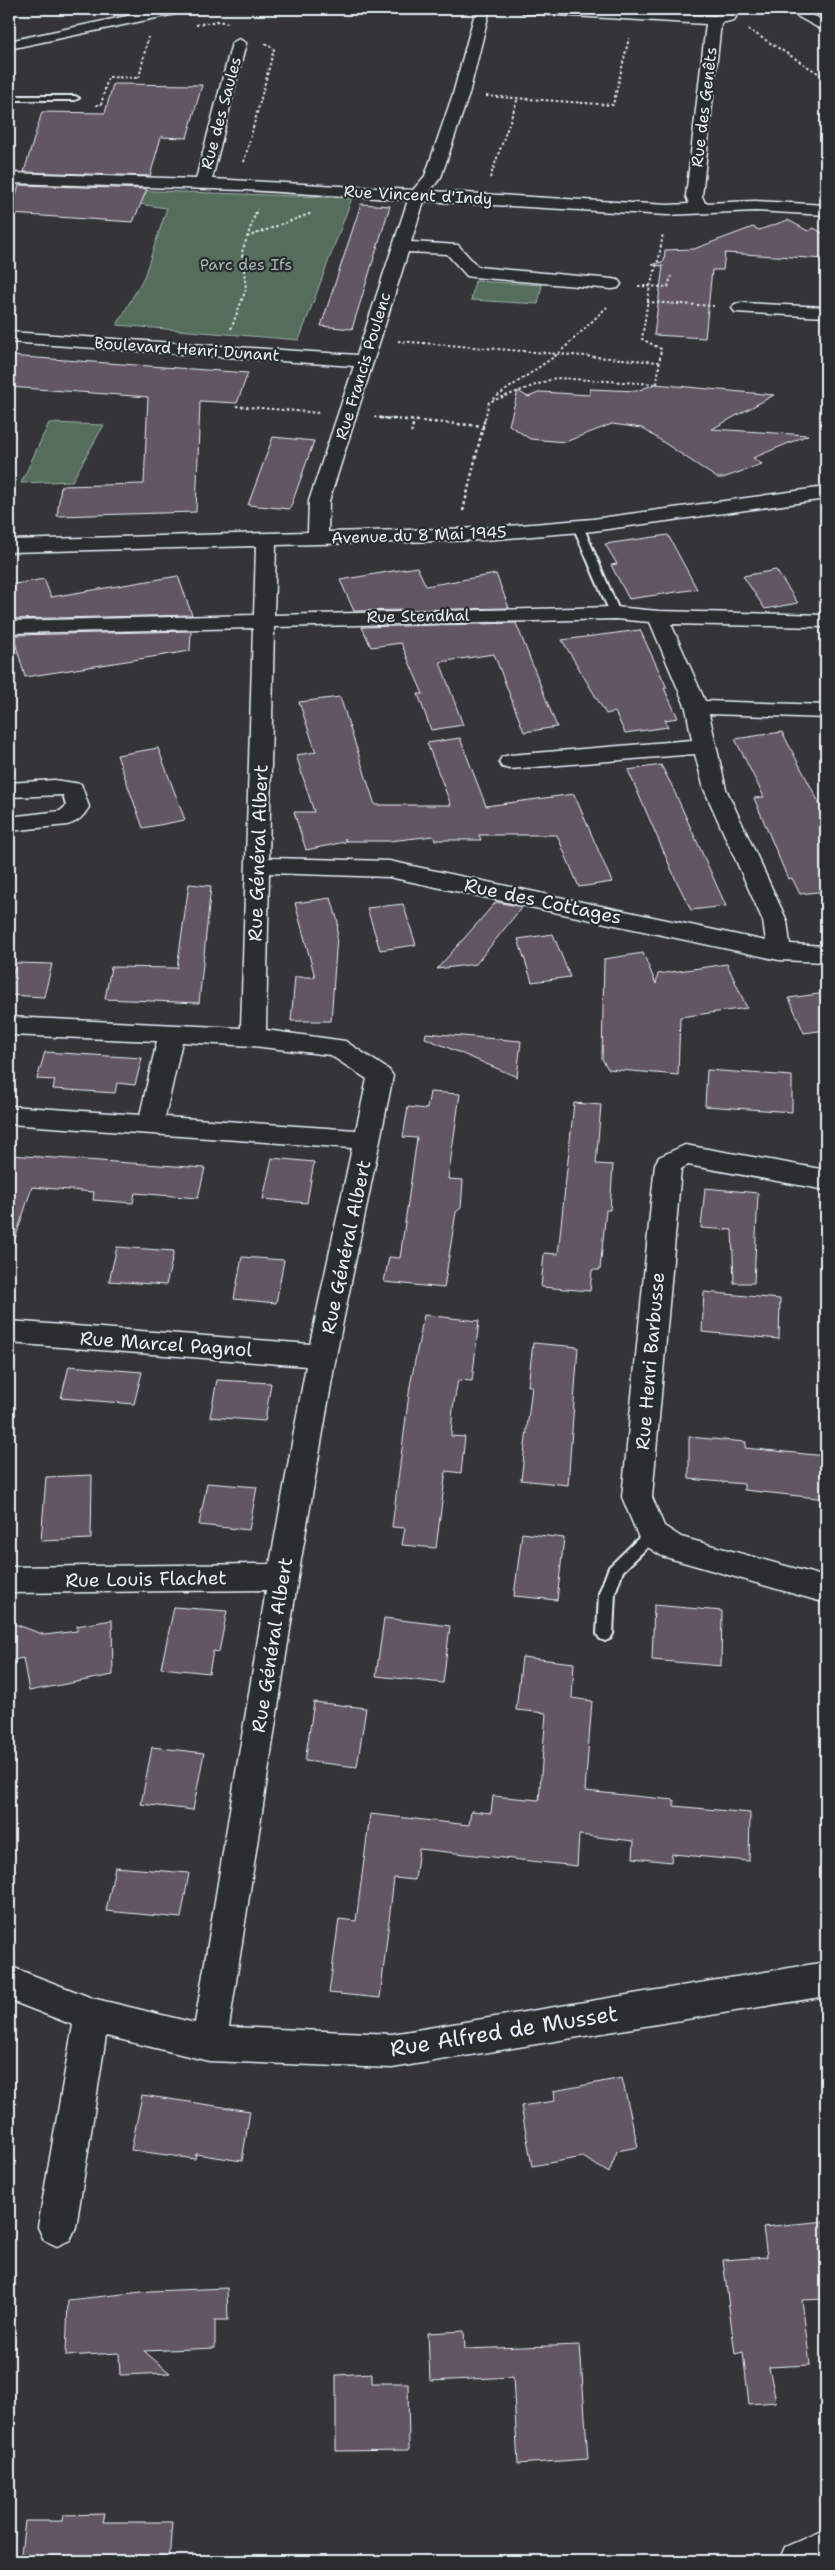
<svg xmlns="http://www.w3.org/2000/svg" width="835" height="2570" viewBox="0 0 835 2570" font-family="'Shantell Sans',sans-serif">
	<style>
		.green { fill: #556e5c; stroke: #9eb0aa }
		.building { fill: #635663; stroke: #e8f1f8 }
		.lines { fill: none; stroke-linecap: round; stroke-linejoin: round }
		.lane-casing { stroke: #e8f1f8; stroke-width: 4 }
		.street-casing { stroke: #e8f1f8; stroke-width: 3 }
		.primary-casing { stroke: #e8f1f8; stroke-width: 3 }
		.path-far1 { stroke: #e8f1f8; stroke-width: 2; stroke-dasharray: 2.5 2.5; stroke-linecap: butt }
		.path { stroke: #e8f1f8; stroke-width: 2.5; stroke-dasharray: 3 3; stroke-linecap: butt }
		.lane { fill: #2a2d2e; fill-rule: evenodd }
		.street { fill: #2a2d2e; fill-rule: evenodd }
		.primary { fill: #2a2d2e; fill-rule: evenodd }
		.labels { text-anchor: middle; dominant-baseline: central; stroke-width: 4.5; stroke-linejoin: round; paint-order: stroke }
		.far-street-label { font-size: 16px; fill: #e8f1f8; stroke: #2a2d2e }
		.far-park-label { font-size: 16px; fill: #a6b6b2; stroke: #2a2d2e }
		.street-label { font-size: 19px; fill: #e8f1f8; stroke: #2a2d2e }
		.near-street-label { font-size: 22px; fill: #e8f1f8; stroke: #2a2d2e }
	</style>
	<rect width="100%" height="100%" fill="#353539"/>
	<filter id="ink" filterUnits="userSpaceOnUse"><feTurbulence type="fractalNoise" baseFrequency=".02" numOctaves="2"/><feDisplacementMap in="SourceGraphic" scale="10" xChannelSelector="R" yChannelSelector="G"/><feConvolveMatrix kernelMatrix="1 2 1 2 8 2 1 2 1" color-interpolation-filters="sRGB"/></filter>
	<g filter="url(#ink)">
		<path class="green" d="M 128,190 L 352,198 L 299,340 L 117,325 L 144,277 L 167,208 L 117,201 Z
			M 475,281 L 542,285 L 538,304 L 471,300 Z
			M 49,423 L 104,425 L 72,481 L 21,483 Z"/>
		<path class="building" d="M 113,84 L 202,85 L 187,138 L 161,137 L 150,176 L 24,172 L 42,112 L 105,113 Z
			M 19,185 L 147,189 L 133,222 L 11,214 Z
			M 361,204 L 390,206 L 352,329 L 321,326 Z
			M 788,220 L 808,231 L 814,228 L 826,235 L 826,259 L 725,253 L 723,270 L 712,270 L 705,338 L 654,335 L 663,266 L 652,265 L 664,261 L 665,250 L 694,249 L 753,227 L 759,230 Z
			M 9,356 L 248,373 L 237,403 L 200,401 L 196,512 L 57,516 L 61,486 L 144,484 L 148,397 L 9,387 Z
			M 655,384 L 774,395 L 712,429 L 808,435 L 753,458 L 762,464 L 723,478 L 717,478 L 642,428 L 612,424 L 565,442 L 530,439 L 509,425 L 518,391 L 528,397 L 541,392 L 589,395 L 590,389 L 637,391 Z
			M 273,437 L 314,441 L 290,509 L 248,505 Z
			M 668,535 L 697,589 L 629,599 L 611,565 L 617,564 L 605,544 Z
			M 417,567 L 426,586 L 496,574 L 509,608 L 354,611 L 340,580 Z
			M 776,570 L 798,603 L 765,609 L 743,576 Z
			M 178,576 L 192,615 L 9,619 L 9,585 L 44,579 L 51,597 Z
			M 516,623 L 557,727 L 524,732 L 494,654 L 440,662 L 463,725 L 431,730 L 418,694 L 423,694 L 401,643 L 371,647 L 362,627 Z
			M 640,630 L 667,688 L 664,688 L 678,718 L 665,720 L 668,727 L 625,733 L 615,712 L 606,714 L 562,640 Z
			M 191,631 L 190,651 L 25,677 L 13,635 Z
			M 340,697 L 375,805 L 451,805 L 427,743 L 460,738 L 486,806 L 574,794 L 612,882 L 579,887 L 557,835 L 479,835 L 481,840 L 435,840 L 433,836 L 390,841 L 346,841 L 345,838 L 345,842 L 306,850 L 294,812 L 314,812 L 296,755 L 316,752 L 299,702 Z
			M 782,732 L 826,816 L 826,891 L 800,894 L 792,878 L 788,879 L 754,798 L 764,797 L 735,739 Z
			M 158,748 L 185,820 L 143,828 L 117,755 Z
			M 661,765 L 671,784 L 726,906 L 691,910 L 676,880 L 628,770 Z
			M 189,884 L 211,886 L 199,1003 L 105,999 L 111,967 L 177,968 Z
			M 331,898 L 338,922 L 331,1021 L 291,1021 L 295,977 L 315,977 L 295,903 Z
			M 496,902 L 522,907 L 476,964 L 437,969 Z
			M 403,904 L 416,945 L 380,950 L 367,908 Z
			M 553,934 L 570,977 L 532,982 L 518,939 Z
			M 643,953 L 656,984 L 658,974 L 727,964 L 747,1008 L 680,1017 L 678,1075 L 608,1069 L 602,1059 L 604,959 Z
			M 16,963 L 52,964 L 44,997 L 9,995 L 9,985 Z
			M 826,993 L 826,1030 L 804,1033 L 789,998 Z
			M 426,1033 L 521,1041 L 517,1077 L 425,1038 Z
			M 45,1052 L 93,1055 L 142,1058 L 135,1085 L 117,1083 L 115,1093 L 53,1089 L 55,1080 L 37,1079 Z
			M 707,1070 L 792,1076 L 792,1112 L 705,1106 Z
			M 430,1092 L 460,1094 L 448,1179 L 463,1180 L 461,1208 L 456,1212 L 444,1288 L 384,1282 L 389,1257 L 400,1258 L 417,1138 L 403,1137 L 408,1107 L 427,1109 Z
			M 574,1103 L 601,1105 L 596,1164 L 613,1165 L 610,1210 L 606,1210 L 600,1270 L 592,1270 L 590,1291 L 541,1287 L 544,1253 L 558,1254 Z
			M 9,1155 L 25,1156 L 205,1168 L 198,1198 L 135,1193 L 133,1203 L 93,1200 L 94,1192 L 32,1187 L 14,1242 L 9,1241 Z
			M 272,1158 L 314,1162 L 307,1203 L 263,1199 Z
			M 705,1188 L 758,1193 L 754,1283 L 734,1283 L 732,1230 L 701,1228 Z
			M 117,1247 L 174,1251 L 166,1285 L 109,1281 Z
			M 242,1257 L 284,1260 L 276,1303 L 234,1299 Z
			M 704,1292 L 780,1299 L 779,1339 L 702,1332 Z
			M 424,1315 L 479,1321 L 472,1381 L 458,1380 L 453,1408 L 451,1436 L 465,1437 L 461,1473 L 446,1471 L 436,1548 L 402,1545 L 405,1528 L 392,1527 L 410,1386 Z
			M 533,1343 L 578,1347 L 568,1485 L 521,1480 L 532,1386 L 528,1386 Z
			M 69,1366 L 142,1372 L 134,1404 L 61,1398 Z
			M 217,1380 L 271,1383 L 265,1421 L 210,1417 Z
			M 689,1437 L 746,1442 L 745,1448 L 826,1456 L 826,1499 L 744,1490 L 744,1484 L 689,1479 Z
			M 92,1475 L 91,1539 L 41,1541 L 46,1477 Z
			M 207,1483 L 257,1487 L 249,1530 L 199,1525 Z
			M 522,1533 L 564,1538 L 557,1600 L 514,1596 Z
			M 654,1605 L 722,1611 L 721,1666 L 652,1660 Z
			M 174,1607 L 227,1611 L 219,1652 L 213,1651 L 209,1673 L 161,1668 Z
			M 384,1618 L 450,1626 L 443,1683 L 376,1676 Z
			M 112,1620 L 113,1675 L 29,1691 L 23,1658 L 9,1661 L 9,1622 L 45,1635 L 77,1631 L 77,1626 Z
			M 522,1657 L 574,1663 L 572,1698 L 592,1701 L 585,1791 L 674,1800 L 674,1806 L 750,1813 L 749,1861 L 672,1854 L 671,1862 L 633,1858 L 634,1841 L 579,1835 L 577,1866 L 419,1849 L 415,1880 L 394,1878 L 380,1998 L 329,1993 L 339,1919 L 356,1921 L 370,1814 L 469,1825 L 471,1811 L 491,1813 L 493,1796 L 539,1800 L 546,1713 L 516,1710 Z
			M 314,1702 L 366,1708 L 357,1767 L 305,1761 Z
			M 152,1747 L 204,1753 L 193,1810 L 141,1804 Z
			M 115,1867 L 189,1873 L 181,1918 L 106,1911 Z
			M 622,2078 L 638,2147 L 617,2151 L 609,2173 L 583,2157 L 532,2166 L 521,2106 L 555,2101 L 554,2091 Z
			M 142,2095 L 250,2111 L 242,2161 L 196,2154 L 195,2159 L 131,2150 Z
			M 826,2221 L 826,2299 L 802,2300 L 810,2365 L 769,2367 L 776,2402 L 749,2404 L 743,2352 L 735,2354 L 723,2260 L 767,2257 L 763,2227 Z
			M 227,2288 L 228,2320 L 215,2320 L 215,2348 L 144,2351 L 170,2373 L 120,2375 L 119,2353 L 66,2356 L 68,2300 L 151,2291 Z
			M 464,2331 L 465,2349 L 580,2345 L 588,2459 L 518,2464 L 513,2377 L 430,2381 L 428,2333 Z
			M 372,2373 L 372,2383 L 408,2383 L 409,2450 L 336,2451 L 336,2375 Z
			M 105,2514 L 103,2522 L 172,2522 L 169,2561 L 20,2561 L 25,2521 L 62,2521 L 63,2515 Z"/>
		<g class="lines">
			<g class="lane-casing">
				<path id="lane" d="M 9,96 L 75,96 L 79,98 L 75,100 L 9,100 Z
					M 578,523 L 583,526 L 620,613 L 619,615 L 615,616 L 610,613 L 573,526 Z
					M 652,1528 L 657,1530 L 660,1534 L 657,1538 L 623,1571 L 615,1593 L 613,1634 L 610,1639 L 605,1641 L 600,1639 L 597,1634 L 599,1593 L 609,1567 L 647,1530 Z"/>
			</g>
			<g class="street-casing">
				<path id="street" d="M 476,9 L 490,9 L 469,94 L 441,177 L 430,191 L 667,205 L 689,204 L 686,196 L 706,24 L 524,13 L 517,9 L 595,9 L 714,16 L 729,13 L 736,17 L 734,20 L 721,23 L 702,196 L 705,203 L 755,201 L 826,205 L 826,215 L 755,211 L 667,215 L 424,201 L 411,242 L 458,245 L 478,267 L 612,279 L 618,280 L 621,284 L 618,288 L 612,289 L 473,277 L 467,276 L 447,254 L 408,252 L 329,501 L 328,532 L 484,528 L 593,519 L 826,487 L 826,499 L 593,531 L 484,540 L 276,545 L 274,615 L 615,607 L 658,611 L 826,615 L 826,627 L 671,624 L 705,701 L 826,705 L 826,718 L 709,714 L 726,789 L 787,921 L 790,944 L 826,946 L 826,962 L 779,960 L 389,877 L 269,873 L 266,1030 L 345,1041 L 389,1070 L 393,1076 L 336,1356 L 298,1577 L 229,2027 L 392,2034 L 826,1962 L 826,1996 L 392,2068 L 209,2061 L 106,2036 L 76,2227 L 70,2240 L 57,2246 L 44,2240 L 38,2227 L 73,2025 L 9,2000 L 9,1966 L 92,1998 L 195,2023 L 266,1590 L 9,1593 L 9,1567 L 270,1564 L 306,1366 L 9,1343 L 9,1321 L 310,1344 L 352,1148 L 9,1124 L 9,1106 L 140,1115 L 157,1041 L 9,1035 L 9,1017 L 241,1028 L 253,628 L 9,633 L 9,621 L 254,615 L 256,546 L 9,552 L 9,540 L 308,532 L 309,501 L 354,366 L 9,342 L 9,332 L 357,355 L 408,200 L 246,190 L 9,183 L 9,173 L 196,179 L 232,43 L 239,39 L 246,43 L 212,179 L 413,190 L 425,176 L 453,94 ZM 615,619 L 650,622 L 686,708 L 692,740 L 510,755 L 502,757 L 499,762 L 502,767 L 510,769 L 695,754 L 704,789 L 763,921 L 766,941 L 389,861 L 269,858 L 274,627 ZM 182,1042 L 253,1046 L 330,1055 L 367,1079 L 356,1130 L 165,1117 Z
					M 741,303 L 826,307 L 826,317 L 735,312 L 732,308 L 735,304 Z
					M 54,780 L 81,784 L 89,807 C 84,816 77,823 67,825 L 9,831 L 9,817 L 60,811 L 66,806 L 63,795 L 9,797 L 9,783 Z
					M 685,1145 L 826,1170 L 826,1190 L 688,1165 L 681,1169 L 652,1497 L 664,1526 L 681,1537 L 826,1577 L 826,1603 L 662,1556 L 641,1543 L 622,1497 L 655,1164 L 659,1157 Z
					M 826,2529 L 826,2561 L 779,2561 L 785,2547 Z"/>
			</g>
			<g class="primary-casing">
				<path id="primary" d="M 160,9 L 187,9 L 180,13 L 9,49 L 9,41 Z
					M 784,9 L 801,9 L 826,22 L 826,32 Z"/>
			</g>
			<path class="path-far1" d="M 196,25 L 217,21 L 229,23
				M 748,29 L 826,78
				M 486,96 L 613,105 L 629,38
				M 96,105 L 101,105 L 108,77 L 139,78 L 148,37
				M 244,162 L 274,49 L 263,42
				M 490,178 L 518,98
				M 247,237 L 312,213
				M 638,286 L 668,287 L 671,276
				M 647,302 L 714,306
				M 231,329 L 246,289 L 242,252 L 257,209
				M 398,341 L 659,362
				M 493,399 L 558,354 L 607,307
				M 236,406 L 320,413
				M 374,417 L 396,419
				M 485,419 L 489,402 L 555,378 L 657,384 L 661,349 L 642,339 L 650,286 L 659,258 L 663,233"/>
			<path class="path" d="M 380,418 L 484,426
				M 411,433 L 414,421
				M 463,511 L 485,418"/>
			<use href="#lane" class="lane"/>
			<use href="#street" class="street"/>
			<use href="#primary" class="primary"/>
		</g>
	</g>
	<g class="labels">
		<g class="far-street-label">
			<text transform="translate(704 107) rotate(-83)">Rue des Genêts</text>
			<text transform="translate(221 113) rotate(-75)">Rue des Saules</text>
			<text transform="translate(418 195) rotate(3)">Rue Vincent d'Indy</text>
			<text transform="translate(187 349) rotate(4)">Boulevard Henri Dunant</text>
			<text transform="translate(363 366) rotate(-73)">Rue Francis Poulenc</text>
			<text transform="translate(419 535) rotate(-2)">Avenue du 8 Mai 1945</text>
			<text transform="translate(418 616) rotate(-1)">Rue Stendhal</text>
		</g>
		<g class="far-park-label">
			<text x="246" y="264">Parc des Ifs</text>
		</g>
		<g class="street-label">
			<text transform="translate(258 853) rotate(-88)">Rue Général Albert</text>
			<text transform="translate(543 901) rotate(12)">Rue des Cottages</text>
			<text transform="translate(346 1247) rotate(-78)">Rue Général Albert</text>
			<text transform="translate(166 1344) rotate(4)">Rue Marcel Pagnol</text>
			<text transform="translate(650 1361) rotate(-85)">Rue Henri Barbusse</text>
			<text transform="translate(146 1579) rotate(-1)">Rue Louis Flachet</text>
			<text transform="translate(272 1645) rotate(-81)">Rue Général Albert</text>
		</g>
		<g class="near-street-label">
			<text transform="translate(504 2031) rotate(-9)">Rue Alfred de Musset</text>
		</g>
	</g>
	<rect width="835" height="2570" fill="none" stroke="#2a2d2e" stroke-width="30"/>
	<rect x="15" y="15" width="805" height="2540" fill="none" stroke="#e8f1f8" stroke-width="2" filter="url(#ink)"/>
</svg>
